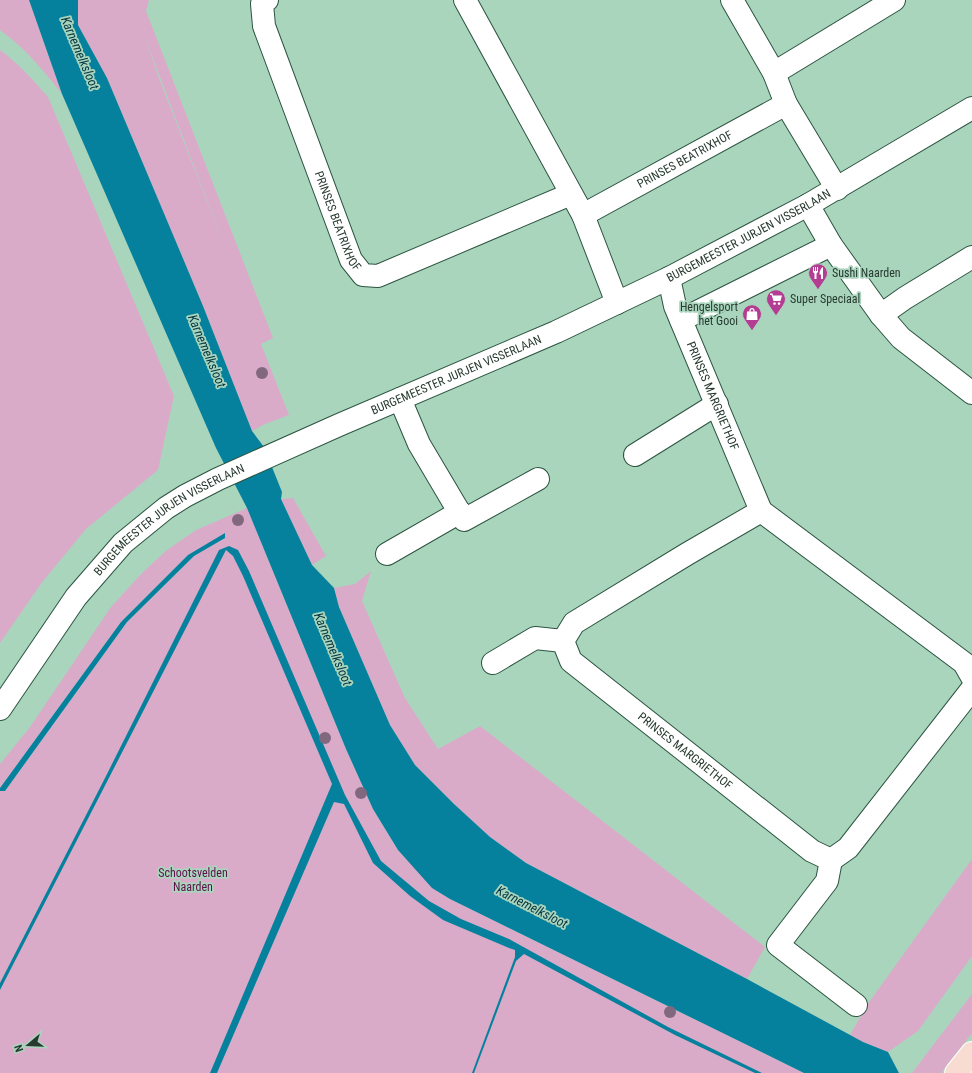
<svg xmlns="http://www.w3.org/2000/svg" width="972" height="1073" viewBox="0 0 972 1073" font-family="'Roboto Condensed',sans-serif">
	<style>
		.green { fill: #daabc9; fill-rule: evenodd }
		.water { fill: #05819e }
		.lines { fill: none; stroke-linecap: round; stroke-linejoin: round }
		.minor-casing { stroke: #2c5440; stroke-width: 24 }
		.major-casing { stroke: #fff; stroke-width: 24 }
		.minor { stroke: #fff; stroke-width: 22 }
		.major { stroke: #f8dcd1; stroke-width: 22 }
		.tree { fill: #81687f }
		.labels { text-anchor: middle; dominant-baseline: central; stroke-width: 3.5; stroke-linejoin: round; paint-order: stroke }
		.street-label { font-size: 12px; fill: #283a30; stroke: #a9d5bd }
		.poi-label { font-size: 12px; fill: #283a30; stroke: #a9d5bd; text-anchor: start }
		.park-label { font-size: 12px; fill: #600e4c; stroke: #a9d5bd }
		.water-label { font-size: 13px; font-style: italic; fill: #043441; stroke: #a9d5bd }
	</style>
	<rect width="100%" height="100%" fill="#a9d5bd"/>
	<path class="green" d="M 0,0 L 29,0 L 62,94 C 43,70 25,48 0,30 Z
		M 78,0 L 149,0 L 146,11 L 273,338 L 261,344 L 289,415 L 265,424 L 252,431 L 203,306 L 107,78 L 78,25 ZM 144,35 L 230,261 L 159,78 Z
		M 0,50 C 18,63 33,80 48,97 L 174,396 L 158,470 L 86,529 L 43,581 L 0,643 Z
		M 293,498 L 326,556 L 312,565 L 281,499 Z
		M 247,508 L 346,749 L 373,809 L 398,850 L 432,887 L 450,899 L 804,1073 L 0,1073 L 0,791 L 5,791 L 127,622 L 194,556 L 225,538 L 188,555 L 121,622 L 0,788 L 0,764 L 30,727 L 111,607 L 142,573 L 167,550 L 196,530 Z
		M 371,571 L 362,601 L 405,698 L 438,749 L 480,726 L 765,947 L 747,979 L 526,863 L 490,837 L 454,804 L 415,765 L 390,725 L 339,607 L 334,588 L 355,584 Z
		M 972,859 L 972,956 L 918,1031 L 888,1052 L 863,1042 L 850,1035 L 867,1005 Z
		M 972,994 L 972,1033 L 941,1073 L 912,1073 Z"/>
	<path class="water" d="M 29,0 L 78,0 L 78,25 L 107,78 L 203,306 L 252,431 L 264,447 L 282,492 L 281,499 L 312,565 L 334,588 L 339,607 L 390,725 L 415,765 L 454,804 L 490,837 L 526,863 L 747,979 L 863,1042 L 888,1052 L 899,1073 L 804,1073 L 450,899 L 432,888 L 398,850 L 373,809 L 346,749 L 247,508 L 216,448 L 62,94 Z
		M 225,533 L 225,538 L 194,556 L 127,622 L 5,791 L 0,791 L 0,788 L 121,622 L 188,555 Z
		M 229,546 L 238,550 L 249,571 L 345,795 L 381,861 L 429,901 L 461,919 L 509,939 L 668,1027 L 762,1073 L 755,1073 L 675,1035 L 524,954 L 516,961 L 474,1073 L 472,1073 L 515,957 L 515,950 L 509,948 L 443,920 L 410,896 L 373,863 L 344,804 L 334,802 L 217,1073 L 210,1073 L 332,784 L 243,576 L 233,556 L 226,550 L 0,990 L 0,983 L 105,778 L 219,550 Z"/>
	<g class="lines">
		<g class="minor-casing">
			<g id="minor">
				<path id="s1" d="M 267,0 L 262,4 L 264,26 L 351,260 L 363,275 L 378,276 L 571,194"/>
				<path d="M 465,0 L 583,215 L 617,303"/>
				<path d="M 732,0 L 774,73"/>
				<path d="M 837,189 L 786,104 L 774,73 L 894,0"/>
				<path d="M 808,205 L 831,245 L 881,315 L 901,338 L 972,393"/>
				<path id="s2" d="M 583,215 L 786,104"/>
				<path id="s3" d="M 669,278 L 675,306 L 761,511 L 964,663 L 972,677"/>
				<path d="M 881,315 L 905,298 L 972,257"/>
				<path d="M 681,320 L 831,245"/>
				<path d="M 400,399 L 419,444 L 464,520 L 538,479"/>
				<path d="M 635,455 L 717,404"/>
				<path id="s4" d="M 761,511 L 687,554 L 574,623 L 563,641 L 571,661 L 812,851 L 831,860"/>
				<path d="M 387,554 L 460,512"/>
				<path d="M 493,663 L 535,638 L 563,641"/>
				<path id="s5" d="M 0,709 L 76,597 L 123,543 L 166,508 L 185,496 L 218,479 L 339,425 L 556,332 L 669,278 L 808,205 L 972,108"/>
				<path d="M 831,860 L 848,848 L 972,689"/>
				<path d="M 831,860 L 827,881 L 778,945 L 856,1005"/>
			</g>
		</g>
		<g class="major-casing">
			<path id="major" d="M 956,1073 L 972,1053"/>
		</g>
		<use href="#minor" class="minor"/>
		<use href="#major" class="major"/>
	</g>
	<g class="tree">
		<circle cx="262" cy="373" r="6"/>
		<circle cx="238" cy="520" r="6"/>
		<circle cx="325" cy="738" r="6"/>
		<circle cx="361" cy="793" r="6"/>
		<circle cx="670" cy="1012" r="6"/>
	</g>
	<defs>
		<g id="restaurant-pin" transform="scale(1)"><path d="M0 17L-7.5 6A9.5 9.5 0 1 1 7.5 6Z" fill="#b43d93" stroke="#a9d5bd"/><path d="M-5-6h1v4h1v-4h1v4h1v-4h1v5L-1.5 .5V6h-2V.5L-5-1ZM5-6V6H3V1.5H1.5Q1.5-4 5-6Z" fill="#fff"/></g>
		<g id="supermarket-pin" transform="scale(1)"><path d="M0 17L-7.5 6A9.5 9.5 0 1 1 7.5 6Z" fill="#b43d93" stroke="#a9d5bd"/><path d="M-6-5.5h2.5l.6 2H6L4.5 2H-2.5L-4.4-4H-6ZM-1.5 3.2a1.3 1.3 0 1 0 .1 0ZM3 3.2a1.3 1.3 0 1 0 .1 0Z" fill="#fff"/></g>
		<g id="shop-pin" transform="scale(1)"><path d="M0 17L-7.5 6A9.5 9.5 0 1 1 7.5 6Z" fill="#b43d93" stroke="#a9d5bd"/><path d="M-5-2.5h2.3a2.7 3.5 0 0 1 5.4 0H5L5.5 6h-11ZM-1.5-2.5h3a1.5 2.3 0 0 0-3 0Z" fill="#fff"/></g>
	</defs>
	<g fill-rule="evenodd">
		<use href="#restaurant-pin" x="818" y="273"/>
		<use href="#supermarket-pin" x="776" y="299"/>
		<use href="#shop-pin" x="752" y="314"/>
	</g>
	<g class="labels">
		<g class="street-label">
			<text stroke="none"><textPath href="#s2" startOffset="116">PRINSES BEATRIXHOF</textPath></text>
			<text stroke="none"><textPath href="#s1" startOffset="237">PRINSES BEATRIXHOF</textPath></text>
			<text stroke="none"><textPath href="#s5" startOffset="906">BURGEMEESTER JURJEN VISSERLAAN</textPath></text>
			<text stroke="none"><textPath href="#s5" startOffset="582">BURGEMEESTER JURJEN VISSERLAAN</textPath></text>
			<text stroke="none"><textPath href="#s3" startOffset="126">PRINSES MARGRIETHOF</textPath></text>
			<text stroke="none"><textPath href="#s5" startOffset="258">BURGEMEESTER JURJEN VISSERLAAN</textPath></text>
			<text stroke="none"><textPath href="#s4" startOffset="406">PRINSES MARGRIETHOF</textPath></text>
		</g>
		<g class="poi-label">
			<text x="832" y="273">Sushi Naarden</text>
			<text x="790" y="299">Super Speciaal</text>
			<text x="738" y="307" text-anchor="end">Hengelsport<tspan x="738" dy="14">het Gooi</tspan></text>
		</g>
		<g class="park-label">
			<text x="193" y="873">Schootsvelden<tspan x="193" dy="14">Naarden</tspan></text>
		</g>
		<g class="water-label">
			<text transform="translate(80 53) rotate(67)">Karnemelksloot</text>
			<text transform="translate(207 351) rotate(67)">Karnemelksloot</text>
			<text transform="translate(333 649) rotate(67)">Karnemelksloot</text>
			<text transform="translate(532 907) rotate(27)">Karnemelksloot</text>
		</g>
	</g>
	<g transform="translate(28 1045) rotate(251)" stroke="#a9d5bd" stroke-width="3" paint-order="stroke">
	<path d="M0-3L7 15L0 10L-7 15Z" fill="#283a30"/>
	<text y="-6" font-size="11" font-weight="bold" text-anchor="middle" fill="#283a30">N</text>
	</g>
</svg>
